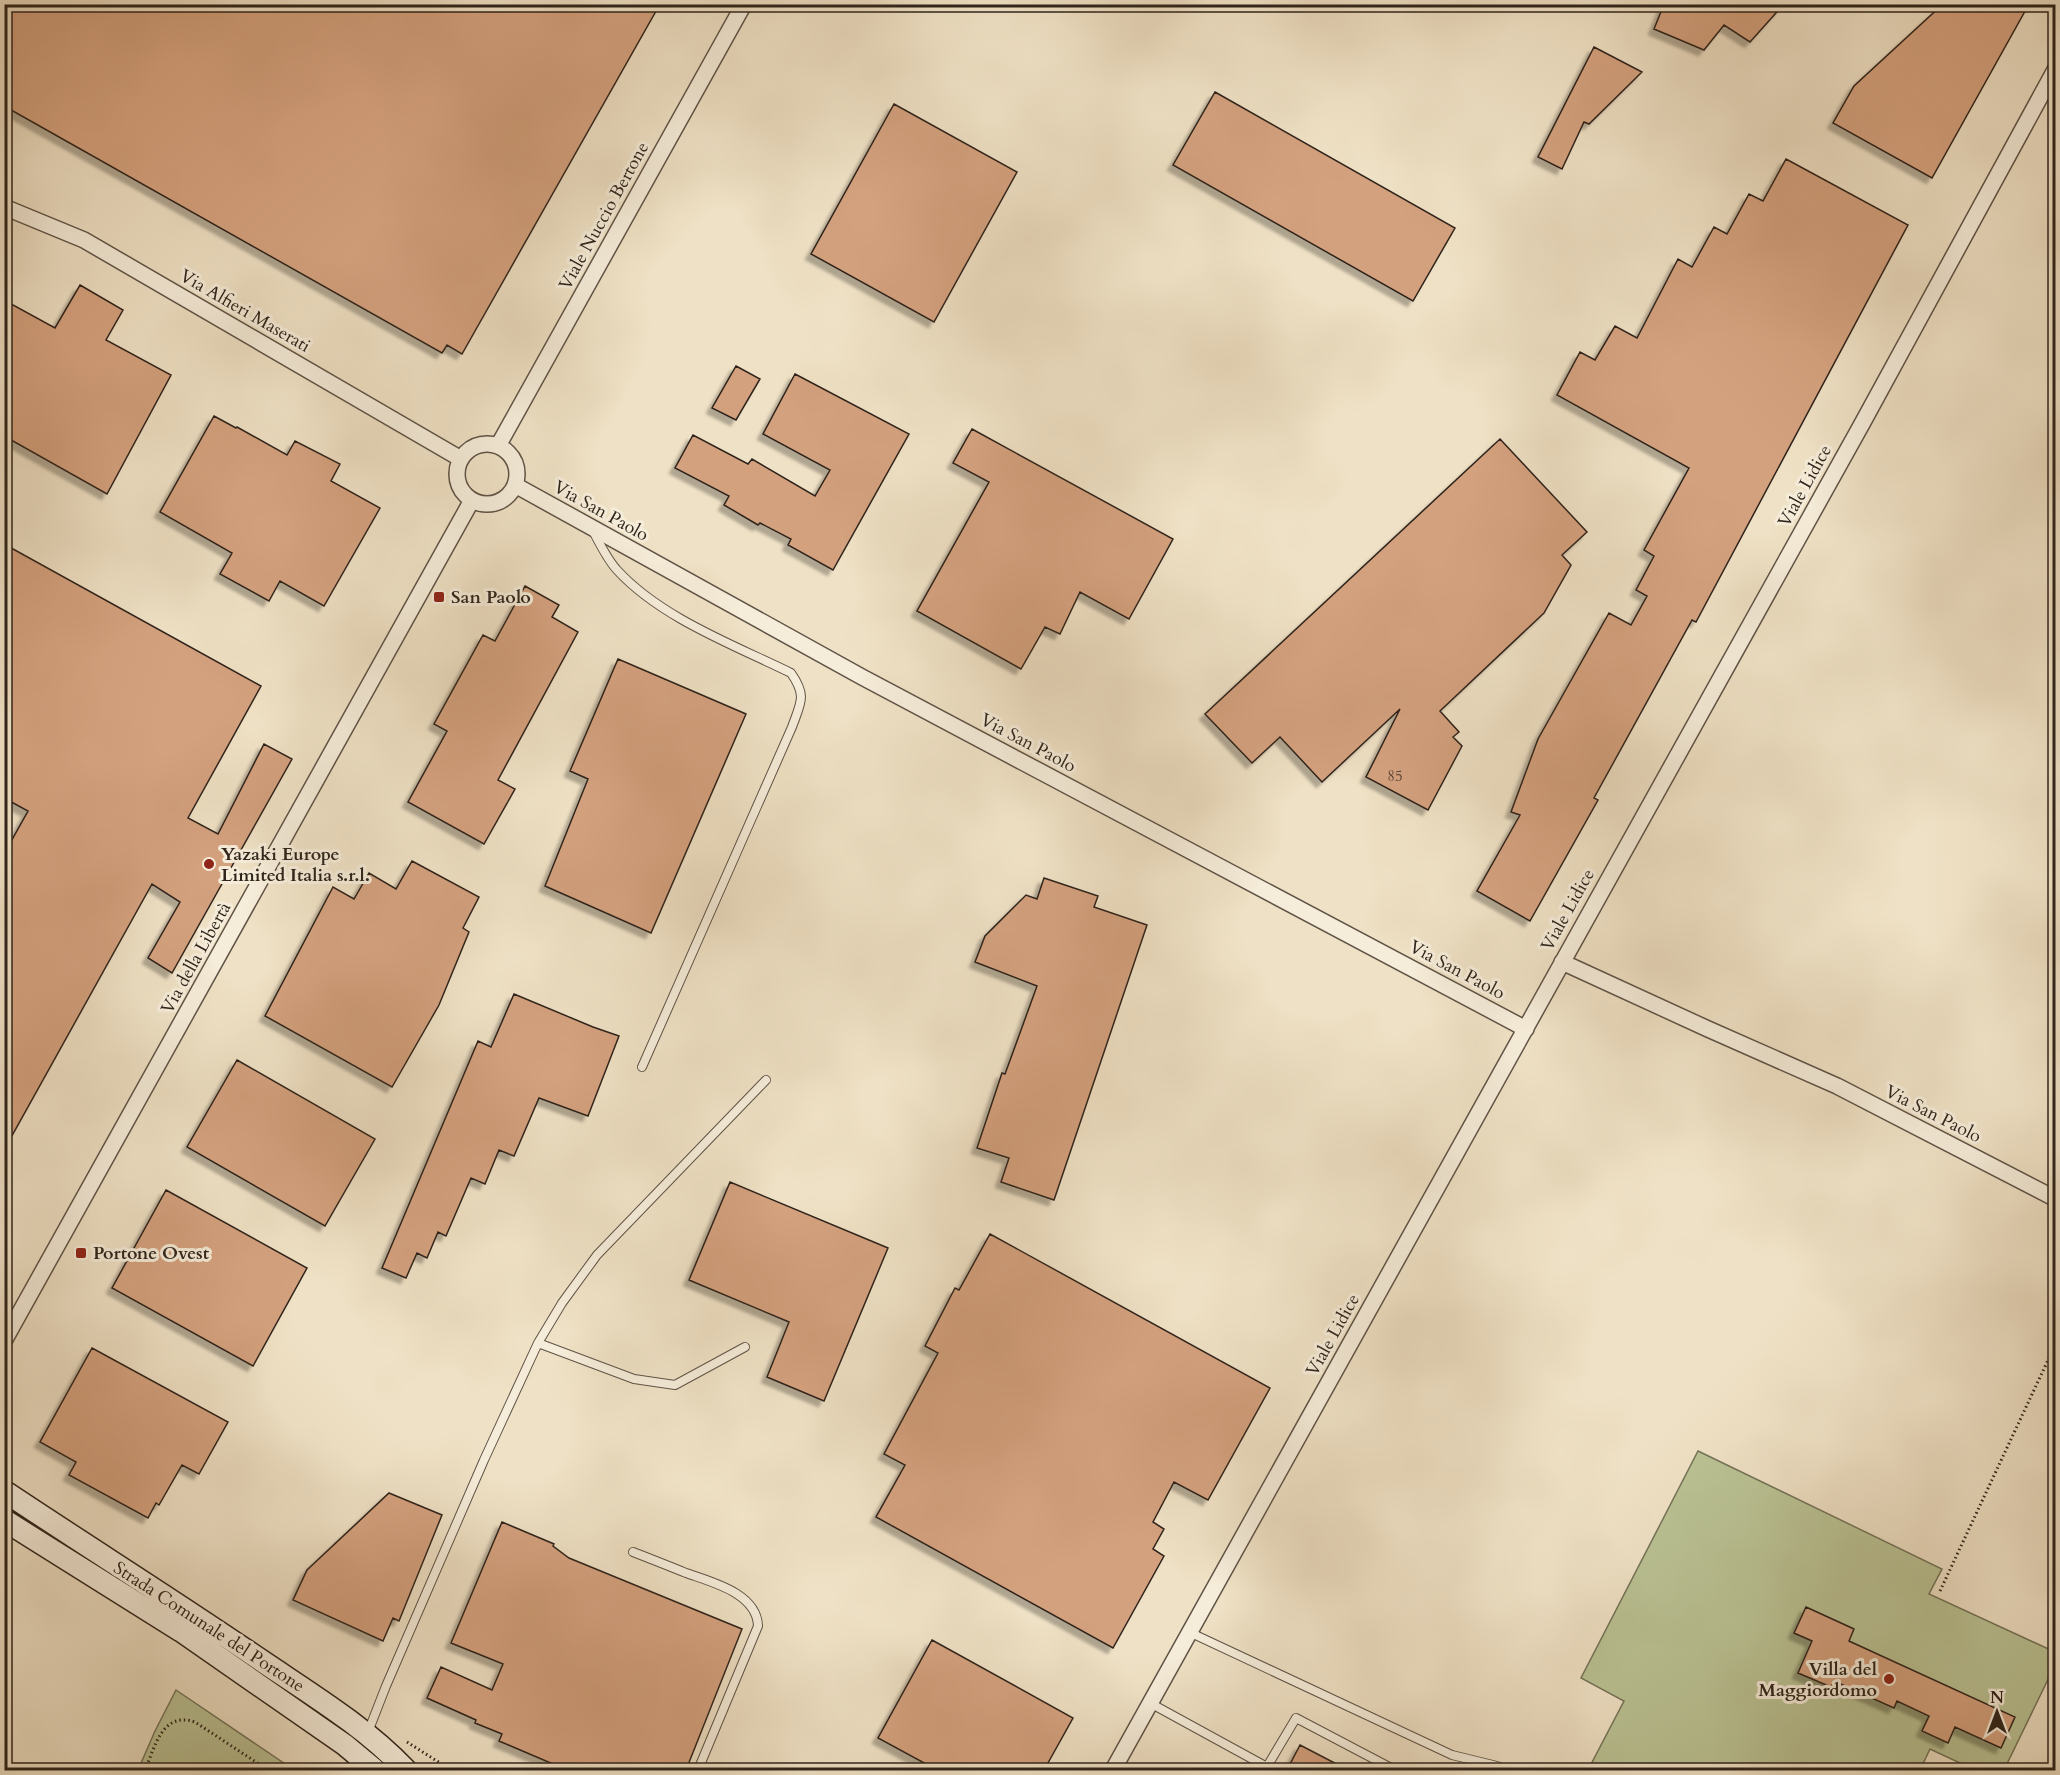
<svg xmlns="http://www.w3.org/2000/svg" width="2060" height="1775" viewBox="0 0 2060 1775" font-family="Cardo,serif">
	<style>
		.green { fill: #bac294; stroke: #747358; stroke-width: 1.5 }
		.building { fill: #d4a17e; stroke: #2f241b; stroke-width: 1.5; filter: url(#shadow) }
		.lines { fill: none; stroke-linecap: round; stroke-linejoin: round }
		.lane-casing { stroke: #5f5346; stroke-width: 10 }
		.street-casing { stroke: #5f5346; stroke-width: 18 }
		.secondary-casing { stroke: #2f241b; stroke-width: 24 }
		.path { stroke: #2f241b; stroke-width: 3; stroke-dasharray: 1.5 3; stroke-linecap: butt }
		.lane { stroke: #f5ecd9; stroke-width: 8 }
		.street { stroke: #f5ecd9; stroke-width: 15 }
		.secondary { stroke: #f5ecd9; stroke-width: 21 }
		.poi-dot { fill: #8f2418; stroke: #f5ecd9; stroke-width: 2 }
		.labels { text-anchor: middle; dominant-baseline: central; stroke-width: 6; stroke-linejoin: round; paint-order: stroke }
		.number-label { font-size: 15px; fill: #584334 }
		.street-label { font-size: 18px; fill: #2f241b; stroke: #f5ecd9 }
		.poi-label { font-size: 18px; font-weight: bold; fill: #2f241b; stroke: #f5ecd9; text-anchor: start }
	</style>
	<defs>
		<filter id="shadow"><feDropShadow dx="-5.5" dy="5.5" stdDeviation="1.5" flood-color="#0004"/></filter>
	</defs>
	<rect width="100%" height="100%" fill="#efe1c5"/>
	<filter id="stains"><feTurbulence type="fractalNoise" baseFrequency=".00333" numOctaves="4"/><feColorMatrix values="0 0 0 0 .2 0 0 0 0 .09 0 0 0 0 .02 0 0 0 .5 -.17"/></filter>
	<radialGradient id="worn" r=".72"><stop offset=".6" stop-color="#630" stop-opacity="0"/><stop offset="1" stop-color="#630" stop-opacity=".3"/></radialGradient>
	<path class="green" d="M 1698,1451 L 1942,1569 L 1929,1594 L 2055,1652 L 2055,1665 L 2004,1770 L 1975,1770 L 1930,1749 L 1920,1770 L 1588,1770 L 1624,1701 L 1581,1678 Z
		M 176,1690 L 294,1770 L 138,1770 L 155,1731 Z"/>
	<path class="building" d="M 4,4 L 660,4 L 462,354 L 447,345 L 442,353 L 4,106 Z
		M 1664,4 L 1784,4 L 1750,42 L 1724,25 L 1704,50 L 1654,29 Z
		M 1943,4 L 2029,4 L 1932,178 L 1833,123 L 1854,86 Z
		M 1594,47 L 1642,72 L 1589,124 L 1584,122 L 1562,169 L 1538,157 Z
		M 1215,92 L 1455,228 L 1413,301 L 1173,165 Z
		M 894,104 L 1017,172 L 934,322 L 811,254 Z
		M 1786,159 L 1908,225 L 1696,622 L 1692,620 L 1594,798 L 1598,800 L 1530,921 L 1477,891 L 1520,815 L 1511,812 L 1538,739 L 1609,613 L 1631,625 L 1647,596 L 1636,590 L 1654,556 L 1644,550 L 1689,468 L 1557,395 L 1580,352 L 1595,360 L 1615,326 L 1637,338 L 1678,259 L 1692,267 L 1714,227 L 1727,234 L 1749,194 L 1763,201 Z
		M 80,285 L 123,310 L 106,340 L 171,375 L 107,494 L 4,436 L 4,300 L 55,328 Z
		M 736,366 L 760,379 L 736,420 L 712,408 Z
		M 795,374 L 909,434 L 833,570 L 788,545 L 791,539 L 760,523 L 758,525 L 724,505 L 729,496 L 675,468 L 693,435 L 748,464 L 752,459 L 815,496 L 830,470 L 763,434 Z
		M 214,416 L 236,428 L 237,427 L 287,455 L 295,441 L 340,464 L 331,481 L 380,508 L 324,606 L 280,581 L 269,601 L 220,574 L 232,553 L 160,512 Z
		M 972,429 L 1173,539 L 1129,619 L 1080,592 L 1060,634 L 1045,627 L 1021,669 L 917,611 L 989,482 L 953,463 Z
		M 1500,439 L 1587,532 L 1562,555 L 1571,565 L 1544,613 L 1440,711 L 1459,732 L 1453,737 L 1462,746 L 1428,810 L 1366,777 L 1400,709 L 1322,782 L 1280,737 L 1252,763 L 1205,714 Z
		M 4,544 L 261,686 L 188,818 L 218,834 L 264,744 L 292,759 L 172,973 L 148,958 L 180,902 L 152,884 L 4,1150 L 4,854 L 28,811 L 4,798 Z
		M 525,586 L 559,605 L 552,617 L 578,632 L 498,780 L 515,789 L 484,844 L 408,802 L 447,731 L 434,724 L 483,635 L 495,641 Z
		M 618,659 L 746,714 L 651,933 L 545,886 L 588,779 L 570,771 Z
		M 412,861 L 479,897 L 463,928 L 469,932 L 439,1005 L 392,1087 L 265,1016 L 333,887 L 354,899 L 369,873 L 396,889 Z
		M 1044,878 L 1098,896 L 1094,907 L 1147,925 L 1054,1200 L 1001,1182 L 1009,1158 L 977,1148 L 1002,1073 L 1005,1074 L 1037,986 L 975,962 L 985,936 L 1026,895 L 1037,899 Z
		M 514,994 L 593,1027 L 619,1036 L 588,1116 L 539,1098 L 514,1156 L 499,1150 L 485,1184 L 471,1178 L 446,1236 L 438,1232 L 427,1258 L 417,1253 L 406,1278 L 382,1268 L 478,1041 L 491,1047 Z
		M 237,1060 L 375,1139 L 325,1226 L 187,1147 Z
		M 730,1182 L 888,1248 L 824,1401 L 767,1377 L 789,1322 L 689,1280 Z
		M 166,1190 L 307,1268 L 253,1366 L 112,1288 Z
		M 990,1234 L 1270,1388 L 1208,1500 L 1174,1482 L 1153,1522 L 1164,1529 L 1153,1549 L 1164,1556 L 1113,1648 L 876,1517 L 905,1465 L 884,1454 L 938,1353 L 925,1346 L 955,1288 L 959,1290 Z
		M 92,1348 L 228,1422 L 199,1474 L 182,1465 L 159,1505 L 156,1503 L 148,1518 L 69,1475 L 76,1462 L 40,1442 Z
		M 389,1493 L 442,1515 L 399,1621 L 393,1618 L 383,1641 L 293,1600 L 307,1570 Z
		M 502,1522 L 554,1544 L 553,1546 L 569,1558 L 742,1629 L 686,1770 L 567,1770 L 499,1741 L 502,1734 L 475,1723 L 476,1720 L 427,1698 L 441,1667 L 492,1690 L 503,1664 L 451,1643 Z
		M 1806,1607 L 1854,1629 L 1849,1641 L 2015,1717 L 2001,1748 L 1955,1727 L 1948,1743 L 1922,1731 L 1929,1716 L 1897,1701 L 1894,1708 L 1834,1681 L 1831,1687 L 1798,1673 L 1812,1641 L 1794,1633 Z
		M 932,1640 L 1073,1718 L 1044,1770 L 937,1770 L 878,1738 Z
		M 1300,1745 L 1348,1770 L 1287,1770 Z"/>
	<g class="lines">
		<g class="lane-casing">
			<path id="lane" d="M 593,531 C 600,544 607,559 617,570 C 661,618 734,645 791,673 C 807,696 801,702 792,727 L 642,1067
				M 538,1343 L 634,1379 L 675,1385 L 745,1347
				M 633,1552 C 651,1559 669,1566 686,1573 C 711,1582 757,1593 758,1626 L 698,1770
				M 1189,1632 L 1452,1755 L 1497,1766 L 1506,1770
				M 1150,1703 L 1267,1767
				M 368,1732 L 386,1686 L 484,1460 L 538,1343 L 562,1303 L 597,1255 L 766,1080
				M 1265,1770 L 1296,1718 L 1395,1770"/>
		</g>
		<g class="street-casing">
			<path id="street" d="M 4,207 L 84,240 L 461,459
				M457 474a30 30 0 1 1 60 0a30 30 0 1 1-60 0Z
				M 498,446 L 744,4
				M 515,485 L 862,677 L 1526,1029
				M 1562,962 L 1708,1029 L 1837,1086 L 2056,1199
				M 4,1341 L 472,500
				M 1113,1770 L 1863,422 L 2056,68"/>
		</g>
		<g class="secondary-casing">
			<path id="secondary" d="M 4,1491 C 91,1549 179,1604 265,1663 C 314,1696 365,1727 406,1770
				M 4,1520 L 181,1631 L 345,1745 L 375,1770"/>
		</g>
		<path class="path" d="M 1940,1591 L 2056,1343
			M 407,1742 L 451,1770
			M 145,1770 C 155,1747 162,1711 195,1722 L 268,1770"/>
		<use href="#lane" class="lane"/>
		<use href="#street" class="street"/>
		<use href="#secondary" class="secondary"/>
	</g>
	<g class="poi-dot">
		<rect x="433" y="591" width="12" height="12" rx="3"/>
		<circle cx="209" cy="864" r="6"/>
		<rect x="75" y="1247" width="12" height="12" rx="3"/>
		<circle cx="1889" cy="1679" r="6"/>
	</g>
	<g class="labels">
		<g class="number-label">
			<text x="1395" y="776">85</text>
		</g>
		<g class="street-label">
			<text transform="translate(604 216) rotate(-61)">Viale Nuccio Bertone</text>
			<text transform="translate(245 311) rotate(30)">Via Alfieri Maserati</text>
			<text transform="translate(1805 486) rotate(-61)">Viale Lidice</text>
			<text transform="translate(601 511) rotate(29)">Via San Paolo</text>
			<text transform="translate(1028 743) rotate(28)">Via San Paolo</text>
			<text transform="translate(1568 910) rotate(-61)">Viale Lidice</text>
			<text transform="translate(196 958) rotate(-61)">Via della Libertà</text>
			<text transform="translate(1457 970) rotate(28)">Via San Paolo</text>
			<text transform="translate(1933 1114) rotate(27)">Via San Paolo</text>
			<text transform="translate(1333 1335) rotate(-61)">Viale Lidice</text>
			<text transform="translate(209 1627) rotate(33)">Strada Comunale del Portone</text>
		</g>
		<g class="poi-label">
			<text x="451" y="597">San Paolo</text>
			<text x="221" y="854">Yazaki Europe<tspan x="221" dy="21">Limited Italia s.r.l.</tspan></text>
			<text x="93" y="1253">Portone Ovest</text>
			<text x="1877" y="1669" text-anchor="end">Villa del<tspan x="1877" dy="21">Maggiordomo</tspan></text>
		</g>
	</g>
	<rect width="2060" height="1775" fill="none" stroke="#efe1c5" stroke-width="24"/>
	<rect x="6" y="6" width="2048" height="1763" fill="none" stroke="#2f241b" stroke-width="3"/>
	<rect x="12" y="12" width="2036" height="1751" fill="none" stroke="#2f241b" stroke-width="1.5"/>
	<g transform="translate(1997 1712)" stroke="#f5ecd9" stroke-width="4.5" paint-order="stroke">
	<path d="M0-4.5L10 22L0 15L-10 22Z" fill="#2f241b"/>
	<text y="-9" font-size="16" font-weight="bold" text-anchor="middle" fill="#2f241b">N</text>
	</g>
	<rect width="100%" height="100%" filter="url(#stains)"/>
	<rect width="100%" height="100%" fill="url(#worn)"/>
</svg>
